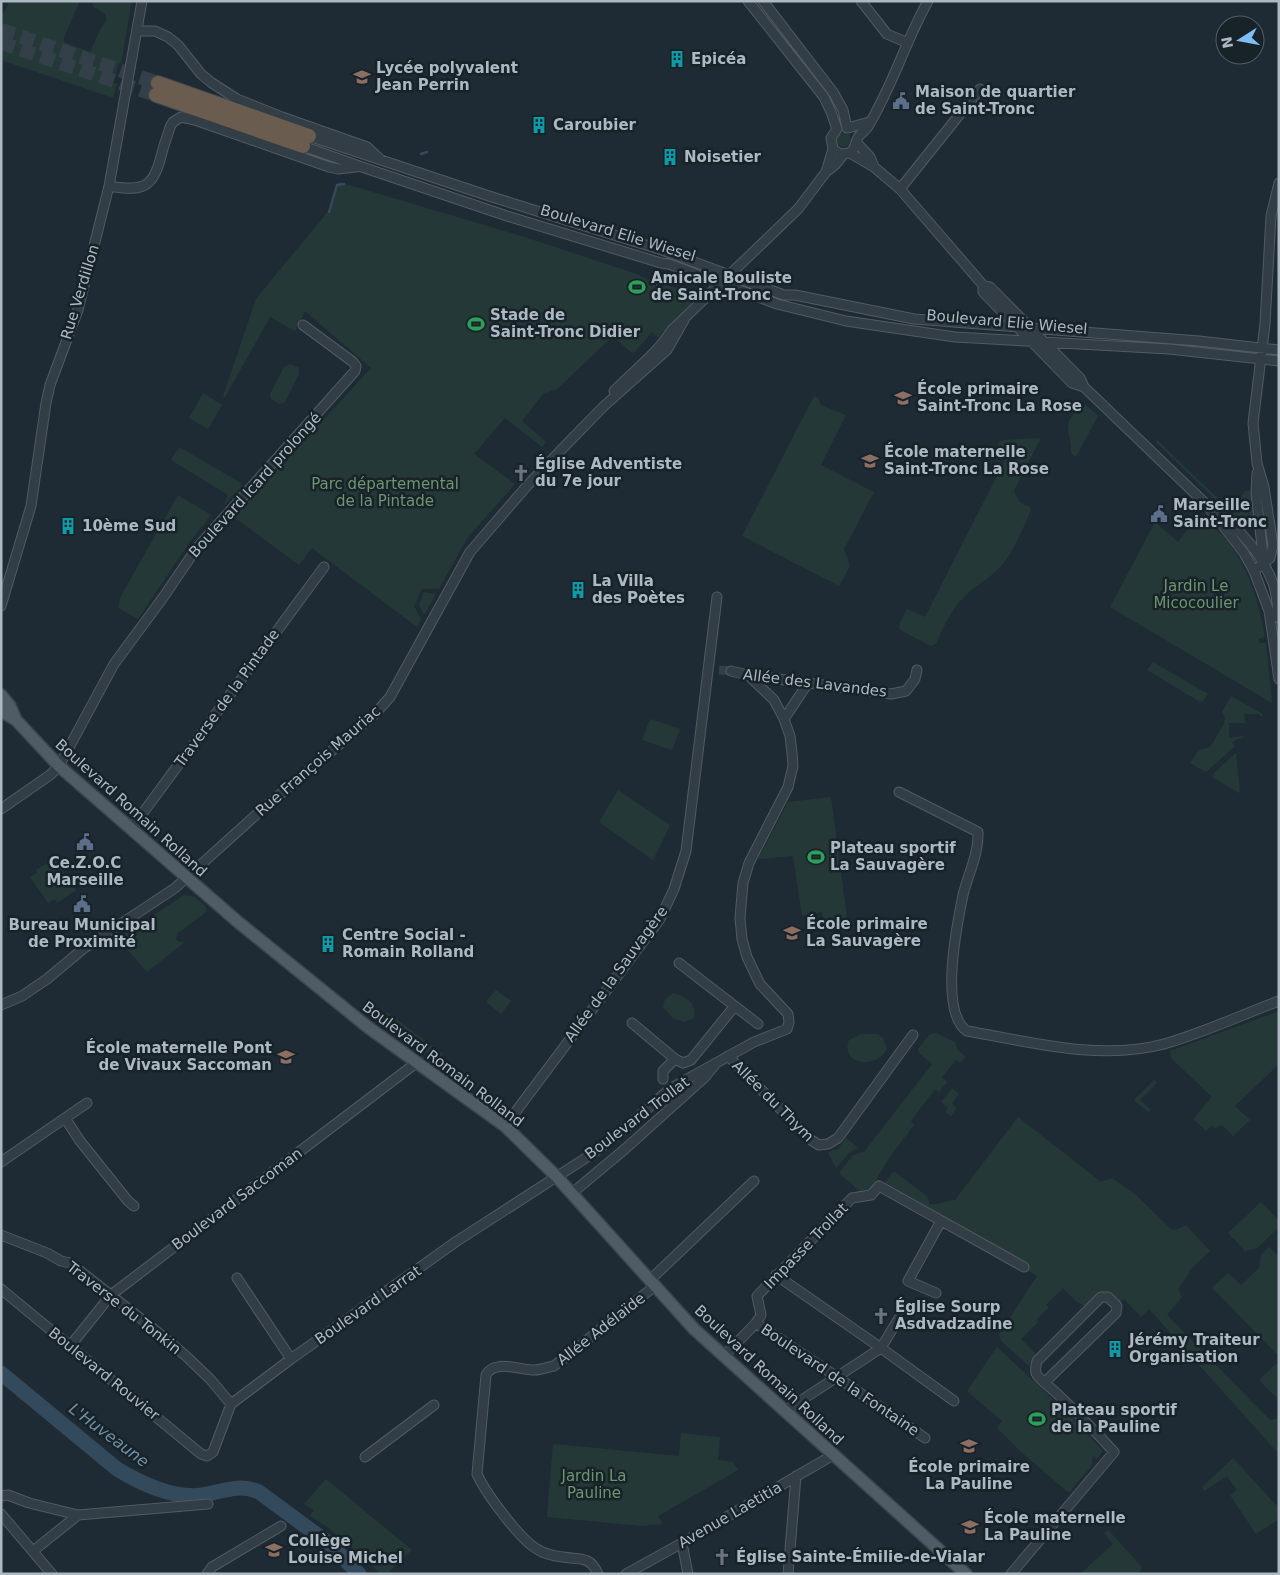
<svg xmlns="http://www.w3.org/2000/svg" width="1280" height="1575" viewBox="0 0 1280 1575" font-family="'DejaVu Sans',sans-serif">
	<style>
		.green { fill: #243937 }
		.lines { fill: none; stroke-linecap: round; stroke-linejoin: round }
		.stream { stroke: #334a5c; stroke-width: 2.5 }
		.river { stroke: #334a5c; stroke-width: 15 }
		.minor-tunnel { stroke: #344049; stroke-width: 9; stroke-dasharray: 9 4.5; stroke-linecap: butt }
		.highway-tunnel { stroke: #344049; stroke-width: 14; stroke-dasharray: 14 7; stroke-linecap: butt }
		.minor-casing { stroke: #505b63; stroke-width: 11 }
		.major-casing { stroke: #3c464e; stroke-width: 14 }
		.highway-casing { stroke: #3d484f; stroke-width: 16 }
		.minor { stroke: #323d45; stroke-width: 9 }
		.major { stroke: #505c65; stroke-width: 11 }
		.highway { stroke: #6b5c50; stroke-width: 14 }
		.labels { text-anchor: middle; dominant-baseline: central; stroke-width: 5; stroke-linejoin: round; paint-order: stroke }
		.poi-label { font-size: 15px; font-weight: bold; fill: #acb8c2; stroke: #182229; text-anchor: start }
		.street-label { font-size: 15px; fill: #acb8c2; stroke: #182229 }
		.park-label { font-size: 15px; fill: #6d9670; stroke: #182229 }
		.water-label { font-size: 16px; font-style: italic; fill: #6e8da6; stroke: #182229 }
	</style>
	<rect width="100%" height="100%" fill="#1f2b34"/>
	<path class="green" d="M 9,1 L 80,1 L 64,37 L 64,42 L 90,52 L 101,28 L 107,20 L 105,14 L 94,7 L 91,1 L 132,1 L 121,63 L 119,63 L 116,73 L 113,73 L 111,82 L 117,84 L 113,98 L 1,60 L 1,12 L 4,13 Z
		M837 140a7 7 0 1 1 14 0a7 7 0 1 1-14 0Z
		M 339,182 L 518,235 L 637,274 L 647,279 L 691,293 L 697,298 L 658,338 L 652,332 L 633,354 L 613,336 L 557,389 L 543,394 L 522,421 L 546,442 L 542,447 L 505,418 L 474,454 L 515,484 L 468,537 L 439,589 L 422,589 L 414,606 L 421,619 L 417,627 L 312,548 L 299,565 L 234,517 L 371,368 L 305,311 L 295,331 L 270,317 L 225,397 L 223,396 L 256,299 L 329,210 Z
		M 290,364 L 299,368 L 299,374 L 285,402 L 279,404 L 271,399 L 270,394 L 284,367 Z
		M 203,393 L 222,405 L 208,429 L 189,418 Z
		M 814,396 L 818,398 L 821,405 L 846,415 L 821,465 L 874,492 L 844,549 L 850,566 L 839,586 L 742,536 Z
		M 1086,405 L 1098,416 L 1076,457 L 1071,453 C 1072,435 1061,427 1076,411 C 1079,407 1081,406 1086,405 Z
		M 1041,438 L 1014,490 C 1017,500 1021,504 1030,507 L 1031,510 C 1024,526 1013,552 1002,565 C 993,576 980,583 969,592 C 953,606 944,625 936,644 L 931,646 L 902,631 L 899,628 L 900,623 L 907,609 L 925,617 L 1007,456 L 998,448 L 999,442 L 1003,440 Z
		M 1157,440 L 1229,509 L 1245,491 L 1251,490 L 1255,524 L 1244,528 L 1156,442 Z
		M 179,447 L 241,483 L 241,487 L 223,506 L 228,495 L 171,460 Z
		M 178,495 L 211,515 L 189,543 L 138,619 L 118,608 L 121,596 Z
		M 1199,514 C 1206,520 1213,525 1219,532 C 1246,559 1259,600 1265,637 L 1258,639 L 1259,643 L 1266,643 L 1272,703 L 1110,607 L 1155,522 L 1178,542 Z
		M 424,592 L 436,594 L 424,615 L 419,605 Z
		M 1153,662 L 1208,694 L 1203,701 L 1200,702 L 1147,670 Z
		M 1231,696 L 1263,714 L 1263,717 L 1258,714 L 1244,714 L 1245,723 L 1229,723 L 1229,738 L 1244,736 L 1243,738 L 1237,739 L 1232,743 L 1235,746 L 1206,772 L 1190,763 L 1199,750 L 1208,748 L 1213,743 L 1224,724 L 1225,718 L 1222,712 Z
		M 650,719 L 680,729 L 672,750 L 642,740 Z
		M 1236,753 L 1240,792 L 1239,793 L 1212,777 L 1215,772 Z
		M 618,790 L 670,825 L 653,860 L 599,822 Z
		M 831,797 L 847,918 L 824,921 L 822,912 L 802,916 L 793,856 L 758,859 L 788,802 Z
		M 54,859 L 76,890 L 57,903 L 55,899 L 48,903 L 30,877 L 37,873 L 36,870 Z
		M 184,895 L 195,897 L 206,907 L 206,912 L 177,934 L 176,940 L 180,942 L 185,942 L 147,972 L 118,939 Z
		M 496,990 L 511,1001 L 501,1014 L 486,1002 Z
		M 673,993 C 686,997 697,1002 694,1018 L 684,1022 L 673,1018 L 663,1007 L 665,999 Z
		M 1279,1011 L 1279,1064 L 1235,1106 L 1250,1120 L 1233,1136 L 1222,1125 L 1215,1128 L 1212,1125 L 1206,1131 L 1193,1119 L 1212,1097 L 1171,1058 L 1170,1051 Z
		M 387,1012 L 443,1054 L 438,1061 L 382,1020 Z
		M 936,1033 L 955,1042 L 958,1050 L 966,1057 L 960,1063 L 956,1060 L 942,1077 L 947,1082 L 939,1092 L 935,1089 L 911,1121 L 914,1125 L 889,1158 L 868,1193 L 863,1194 L 839,1173 L 853,1155 L 864,1152 L 932,1064 L 919,1053 L 918,1049 L 930,1034 Z
		M 861,1034 L 878,1034 L 883,1038 L 887,1049 C 873,1072 840,1062 849,1040 Z
		M 1154,1080 L 1157,1083 L 1140,1100 L 1151,1110 L 1148,1112 L 1135,1101 L 1135,1099 Z
		M 952,1088 L 959,1094 L 952,1104 L 957,1108 L 951,1116 L 945,1112 L 948,1108 L 941,1102 Z
		M 1018,1117 L 1101,1182 L 1112,1178 L 1135,1194 L 1171,1229 L 1176,1230 L 1186,1225 L 1210,1251 L 1189,1271 L 1190,1272 L 1178,1289 L 1182,1297 L 1167,1315 L 1270,1420 L 1279,1418 L 1279,1454 L 1149,1309 L 1141,1317 L 1124,1299 L 1119,1303 L 1109,1295 L 1086,1307 L 1077,1302 L 1063,1288 L 1046,1305 L 1049,1307 L 1037,1319 L 1038,1322 L 1021,1339 L 1036,1354 L 1029,1366 L 1001,1341 L 999,1334 L 1037,1276 L 883,1185 L 892,1173 L 895,1172 L 927,1196 L 930,1205 L 955,1200 Z
		M 846,1138 L 858,1148 L 849,1153 L 836,1168 L 828,1153 L 832,1150 L 837,1150 Z
		M 1261,1202 L 1279,1221 L 1279,1227 L 1257,1248 L 1245,1251 L 1228,1233 Z
		M 1269,1247 L 1279,1257 L 1279,1353 L 1277,1354 L 1212,1288 L 1228,1273 L 1241,1285 L 1259,1268 L 1261,1255 Z
		M 997,1347 L 1072,1417 L 1103,1451 L 1096,1460 L 1095,1455 L 1092,1459 L 1092,1465 L 1069,1493 L 1021,1452 L 997,1428 L 1002,1421 L 967,1391 Z
		M 1277,1363 L 1279,1365 L 1279,1395 L 1276,1397 L 1259,1380 Z
		M 681,1433 L 720,1437 L 718,1460 L 733,1462 L 738,1470 L 658,1516 L 663,1524 L 642,1526 L 547,1517 L 553,1444 L 679,1456 Z
		M 1233,1458 L 1275,1504 L 1279,1506 L 1279,1519 L 1256,1534 L 1230,1495 L 1237,1490 L 1227,1476 L 1204,1491 L 1202,1487 Z
		M 326,1479 L 412,1550 L 387,1574 L 381,1574 L 329,1528 L 310,1516 L 314,1510 L 304,1504 Z
		M 1108,1530 L 1142,1567 L 1139,1574 L 1080,1574 L 1113,1544 L 1104,1533 Z"/>
	<g class="lines">
		<path class="stream" d="M 421,154 L 427,152
			M 329,212 L 337,185 L 344,184"/>
		<path class="river" d="M 1,1373 L 117,1469 C 140,1483 174,1499 202,1495 C 222,1492 238,1483 259,1492 L 331,1545 L 359,1574"/>
		<path class="minor-tunnel" d="M 719,670 L 731,671"/>
		<path class="highway-tunnel" d="M 1,30 L 158,83
			M 1,43 L 156,95"/>
		<g class="minor-casing">
			<path id="minor" d="M 748,1 L 824,97 L 831,112 L 837,129
				M 763,1 L 833,92 L 843,110 L 847,128
				M 861,1 L 887,34 L 908,43
				M 137,31 L 155,31 L 168,37 L 178,45 L 201,74 L 212,83 L 237,99 L 282,117 L 367,147 L 380,159
				M 848,128 L 869,122
				M 837,129 L 831,138 L 833,149 L 840,154 L 850,153 C 857,147 855,141 859,136 C 861,133 865,131 867,128 C 892,88 905,42 928,1
				M 309,136 L 492,197 L 662,250 L 756,285 L 784,295 L 795,295 L 914,319 L 1199,341 L 1279,350
				M 857,143 L 870,157 L 874,167
				M 303,146 L 359,166 L 507,216 L 661,263 L 669,264 L 777,304 L 846,321 L 955,337 L 1169,349 L 1279,361
				M 850,153 L 874,167 L 900,189 L 983,285 L 990,287 L 1080,378 L 1084,387 L 1207,505 L 1244,553 L 1254,571 L 1269,611 L 1279,679
				M 826,172 L 833,149
				M 109,186 C 148,193 154,185 163,149 C 165,141 168,135 170,127 L 173,122 L 181,117 L 195,120 L 329,167 L 338,169 L 356,167
				M 900,189 L 980,89
				M 983,285 L 983,292 L 1072,383 L 1084,387
				M 614,391 C 633,371 657,354 672,330 L 798,209 L 826,172 L 835,165 L 844,154
				M 1257,473 L 1256,493 L 1264,564
				M 1215,511 C 1240,528 1262,555 1273,583 C 1277,594 1277,607 1279,618
				M 1254,571 L 1270,558 L 1273,545 L 1264,487 L 1257,463 L 1253,423 L 1265,324 L 1271,216 L 1279,183
				M 1,606 L 31,506 L 46,403 L 50,385 L 78,310 L 109,186 L 142,1
				M 731,671 L 748,675 L 891,694 L 906,691 L 915,679 L 917,670
				M 784,719 L 808,683
				M 899,792 L 978,832 C 979,854 968,874 963,895 C 957,924 939,1012 967,1031 C 1031,1042 1100,1061 1164,1044 C 1203,1033 1241,1015 1279,1001
				M 1,809 L 50,775 L 59,766 L 114,664 L 162,599 L 196,549 L 355,371 L 356,366 L 353,362 L 303,325
				M 131,829 L 324,567
				M 679,963 L 758,1024
				M 1,1005 L 22,996 L 47,979 L 83,949 L 175,888 L 258,813 L 374,715 L 390,697 L 470,552 L 526,487 L 561,450 L 604,406 L 667,350 L 684,320
				M 632,1023 L 675,1059 L 663,1071 L 663,1079
				M 728,1056 L 811,1140 L 819,1145 L 828,1144 L 838,1138 L 913,1035
				M 675,1059 L 683,1063 L 691,1060 L 734,1007
				M 65,1118 L 80,1141 L 128,1201 L 134,1206
				M 505,1126 L 660,919 L 674,889 L 686,851 L 717,597
				M 1,1162 L 87,1103
				M 571,1194 L 625,1149 L 704,1078 L 714,1066
				M 1,1235 L 47,1253 L 61,1261 L 70,1263 L 149,1325 L 186,1356 L 210,1379 L 231,1404
				M 776,1275 L 881,1348 L 954,1401
				M 237,1278 L 291,1359
				M 650,1280 L 754,1181
				M 1,1289 L 201,1454 L 207,1456 L 213,1452 L 231,1404 L 291,1359 L 457,1241 L 595,1152 L 622,1131 L 671,1088 L 754,1042 L 787,1029 L 789,1022 L 788,1014 L 760,984 L 747,957 L 742,939 L 740,918 L 743,883 L 749,863 L 788,787 L 793,766 L 792,753 L 790,736 L 784,719 L 774,700 L 748,675
				M 936,1293 L 908,1281 L 941,1221
				M 756,1323 L 837,1377 L 925,1438
				M 70,1346 L 111,1295 L 416,1063
				M 724,1356 L 756,1323 L 761,1315 L 757,1296 L 852,1198 L 871,1195 L 879,1186 L 1024,1267
				M 785,1411 L 881,1348 L 899,1318
				M 365,1457 L 434,1405
				M 1,1496 L 8,1495 L 29,1503 L 78,1515 L 208,1504
				M 1,1514 L 52,1574
				M 682,1543 L 688,1574
				M 33,1551 L 78,1515
				M 207,1574 L 212,1567 L 281,1526
				M 598,1574 C 590,1555 579,1560 563,1557 C 554,1556 544,1554 537,1549 C 520,1540 485,1492 477,1474 L 486,1375 C 494,1359 520,1370 534,1370 C 541,1370 548,1367 554,1366 L 655,1286
				M 626,1574 L 682,1543 L 833,1455
				M 788,1574 L 796,1476
				M 1011,1574 L 1114,1452 C 1094,1430 1074,1409 1053,1390 C 1048,1385 1038,1379 1036,1373 C 1035,1369 1036,1365 1037,1361 L 1101,1297 L 1108,1297 L 1117,1306 L 1116,1313 L 1045,1382"/>
		</g>
		<g class="major-casing">
			<path id="major" d="M 1,695 L 10,706 L 16,720
				M 1,711 L 16,720 L 59,766 L 238,922 L 369,1028 L 505,1126 L 556,1176 L 694,1329 L 966,1574"/>
		</g>
		<g class="highway-casing">
			<path id="highway" d="M 158,83 L 309,136
				M 156,95 L 303,146"/>
		</g>
		<use href="#minor" class="minor"/>
		<use href="#major" class="major"/>
		<use href="#highway" class="highway"/>
	</g>
	<defs>
		<g id="building-bare" transform="scale(1.35)"><path d="M-4-6H4V6H1V3H-1V6H-4ZM-2.5-4.3h1.7v1.8h-1.7ZM.8-4.3h1.7v1.8H.8ZM-2.5-1h1.7V.8h-1.7ZM.8-1h1.7V.8H.8Z" fill="#0f9aa8" stroke="#182229" stroke-width="2.5" paint-order="stroke"/></g>
		<g id="school-bare" transform="scale(1.35)"><path d="M0-5L7-2L0 1L-7-2ZM-4 1L0 2.5L4 1V4Q0 6-4 4Z" fill="#8d6e63" stroke="#182229" stroke-width="2.5" paint-order="stroke"/></g>
		<g id="civic-bare" transform="scale(1.35)"><path d="M-.6-6.5H3V-4.5H.6V-3L4-1V1h2V6H-6V1h2V-1L-.6-3ZM-1.2 2.5V6h2.4V2.5Z" fill="#5c6f8a" stroke="#182229" stroke-width="2.5" paint-order="stroke"/></g>
		<g id="stadium-bare" transform="scale(1.35)"><path d="M0-5a6.5 5 0 1 0 0 10a6.5 5 0 1 0 0-10ZM-3.5-1.8h7v3.6h-7Z" fill="#2e9e5b" stroke="#182229" stroke-width="2.5" paint-order="stroke"/></g>
		<g id="church-bare" transform="scale(1.35)"><path d="M-1.2-6h2.4v3.5h3.3v2.4h-3.3V6h-2.4V-.1h-3.3v-2.4h3.3Z" fill="#6b7280" stroke="#182229" stroke-width="2.5" paint-order="stroke"/></g>
	</defs>
	<g fill-rule="evenodd">
		<use href="#building-bare" x="677" y="59"/>
		<use href="#school-bare" x="362" y="77"/>
		<use href="#civic-bare" x="901" y="101"/>
		<use href="#building-bare" x="539" y="125"/>
		<use href="#building-bare" x="670" y="157"/>
		<use href="#stadium-bare" x="637" y="287"/>
		<use href="#stadium-bare" x="476" y="324"/>
		<use href="#school-bare" x="903" y="398"/>
		<use href="#school-bare" x="870" y="461"/>
		<use href="#church-bare" x="521" y="473"/>
		<use href="#civic-bare" x="1159" y="514"/>
		<use href="#building-bare" x="68" y="526"/>
		<use href="#building-bare" x="578" y="590"/>
		<use href="#civic-bare" x="85" y="842"/>
		<use href="#stadium-bare" x="816" y="857"/>
		<use href="#civic-bare" x="82" y="904"/>
		<use href="#school-bare" x="792" y="933"/>
		<use href="#building-bare" x="328" y="944"/>
		<use href="#school-bare" x="286" y="1057"/>
		<use href="#church-bare" x="881" y="1316"/>
		<use href="#building-bare" x="1115" y="1349"/>
		<use href="#stadium-bare" x="1037" y="1419"/>
		<use href="#school-bare" x="969" y="1446"/>
		<use href="#school-bare" x="970" y="1527"/>
		<use href="#school-bare" x="274" y="1550"/>
		<use href="#church-bare" x="722" y="1557"/>
	</g>
	<g class="labels">
		<g class="poi-label">
			<text x="691" y="59">Epicéa</text>
			<text x="376" y="68">Lycée polyvalent<tspan x="376" dy="17">Jean Perrin</tspan></text>
			<text x="915" y="92">Maison de quartier<tspan x="915" dy="17">de Saint-Tronc</tspan></text>
			<text x="553" y="125">Caroubier</text>
			<text x="684" y="157">Noisetier</text>
			<text x="651" y="278">Amicale Bouliste<tspan x="651" dy="17">de Saint-Tronc</tspan></text>
			<text x="490" y="315">Stade de<tspan x="490" dy="17">Saint-Tronc Didier</tspan></text>
			<text x="917" y="389">École primaire<tspan x="917" dy="17">Saint-Tronc La Rose</tspan></text>
			<text x="884" y="452">École maternelle<tspan x="884" dy="17">Saint-Tronc La Rose</tspan></text>
			<text x="535" y="464">Église Adventiste<tspan x="535" dy="17">du 7e jour</tspan></text>
			<text x="1173" y="505">Marseille<tspan x="1173" dy="17">Saint-Tronc</tspan></text>
			<text x="82" y="526">10ème Sud</text>
			<text x="592" y="581">La Villa<tspan x="592" dy="17">des Poètes</tspan></text>
			<text x="830" y="848">Plateau sportif<tspan x="830" dy="17">La Sauvagère</tspan></text>
			<text x="85" y="863" text-anchor="middle">Ce.Z.O.C<tspan x="85" dy="17">Marseille</tspan></text>
			<text x="806" y="924">École primaire<tspan x="806" dy="17">La Sauvagère</tspan></text>
			<text x="82" y="925" text-anchor="middle">Bureau Municipal<tspan x="82" dy="17">de Proximité</tspan></text>
			<text x="342" y="935">Centre Social -<tspan x="342" dy="17">Romain Rolland</tspan></text>
			<text x="272" y="1048" text-anchor="end">École maternelle Pont<tspan x="272" dy="17">de Vivaux Saccoman</tspan></text>
			<text x="895" y="1307">Église Sourp<tspan x="895" dy="17">Asdvadzadine</tspan></text>
			<text x="1129" y="1340">Jérémy Traiteur<tspan x="1129" dy="17">Organisation</tspan></text>
			<text x="1051" y="1410">Plateau sportif<tspan x="1051" dy="17">de la Pauline</tspan></text>
			<text x="969" y="1467" text-anchor="middle">École primaire<tspan x="969" dy="17">La Pauline</tspan></text>
			<text x="984" y="1518">École maternelle<tspan x="984" dy="17">La Pauline</tspan></text>
			<text x="288" y="1541">Collège<tspan x="288" dy="17">Louise Michel</tspan></text>
			<text x="736" y="1557">Église Sainte-Émilie-de-Vialar</text>
		</g>
		<g class="street-label">
			<text transform="translate(618 233) rotate(17)">Boulevard Elie Wiesel</text>
			<text transform="translate(80 292) rotate(-73)">Rue Verdillon</text>
			<text transform="translate(1007 322) rotate(5)">Boulevard Elie Wiesel</text>
			<text transform="translate(255 485) rotate(-48)">Boulevard Icard prolongé</text>
			<text transform="translate(815 683) rotate(7)">Allée des Lavandes</text>
			<text transform="translate(227 698) rotate(-54)">Traverse de la Pintade</text>
			<text transform="translate(318 761) rotate(-41)">Rue François Mauriac</text>
			<text transform="translate(131 808) rotate(42)">Boulevard Romain Rolland</text>
			<text transform="translate(616 974) rotate(-54)">Allée de la Sauvagère</text>
			<text transform="translate(443 1064) rotate(37)">Boulevard Romain Rolland</text>
			<text transform="translate(773 1101) rotate(45)">Allée du Thym</text>
			<text transform="translate(637 1118) rotate(-37)">Boulevard Trollat</text>
			<text transform="translate(237 1199) rotate(-37)">Boulevard Saccoman</text>
			<text transform="translate(806 1246) rotate(-46)">Impasse Trollat</text>
			<text transform="translate(368 1305) rotate(-35)">Boulevard Larrat</text>
			<text transform="translate(124 1308) rotate(38)">Traverse du Tonkin</text>
			<text transform="translate(601 1329) rotate(-38)">Allée Adélaïde</text>
			<text transform="translate(104 1374) rotate(39)">Boulevard Rouvier</text>
			<text transform="translate(769 1375) rotate(43)">Boulevard Romain Rolland</text>
			<text transform="translate(840 1380) rotate(34)">Boulevard de la Fontaine</text>
			<text transform="translate(730 1515) rotate(-30)">Avenue Laetitia</text>
		</g>
		<g class="park-label">
			<text x="385" y="484">Parc départemental<tspan x="385" dy="17">de la Pintade</tspan></text>
			<text x="1196" y="586">Jardin Le<tspan x="1196" dy="17">Micocoulier</tspan></text>
			<text x="594" y="1476">Jardin La<tspan x="594" dy="17">Pauline</tspan></text>
		</g>
		<g class="water-label">
			<text transform="translate(109 1435) rotate(37)">L'Huveaune</text>
		</g>
	</g>
	<rect width="1280" height="1575" fill="none" stroke="#acb8c2" stroke-width="5"/>
	<g transform="translate(1240 40) rotate(259)"><circle r="24" fill="#182229" stroke="#535e66"/>
	<path d="M0-4L9 19L0 12L-9 19Z" fill="#7fbdf4"/>
	<text y="-8" font-size="14" font-weight="bold" text-anchor="middle" fill="#acb8c2">N</text>
	</g>
</svg>
